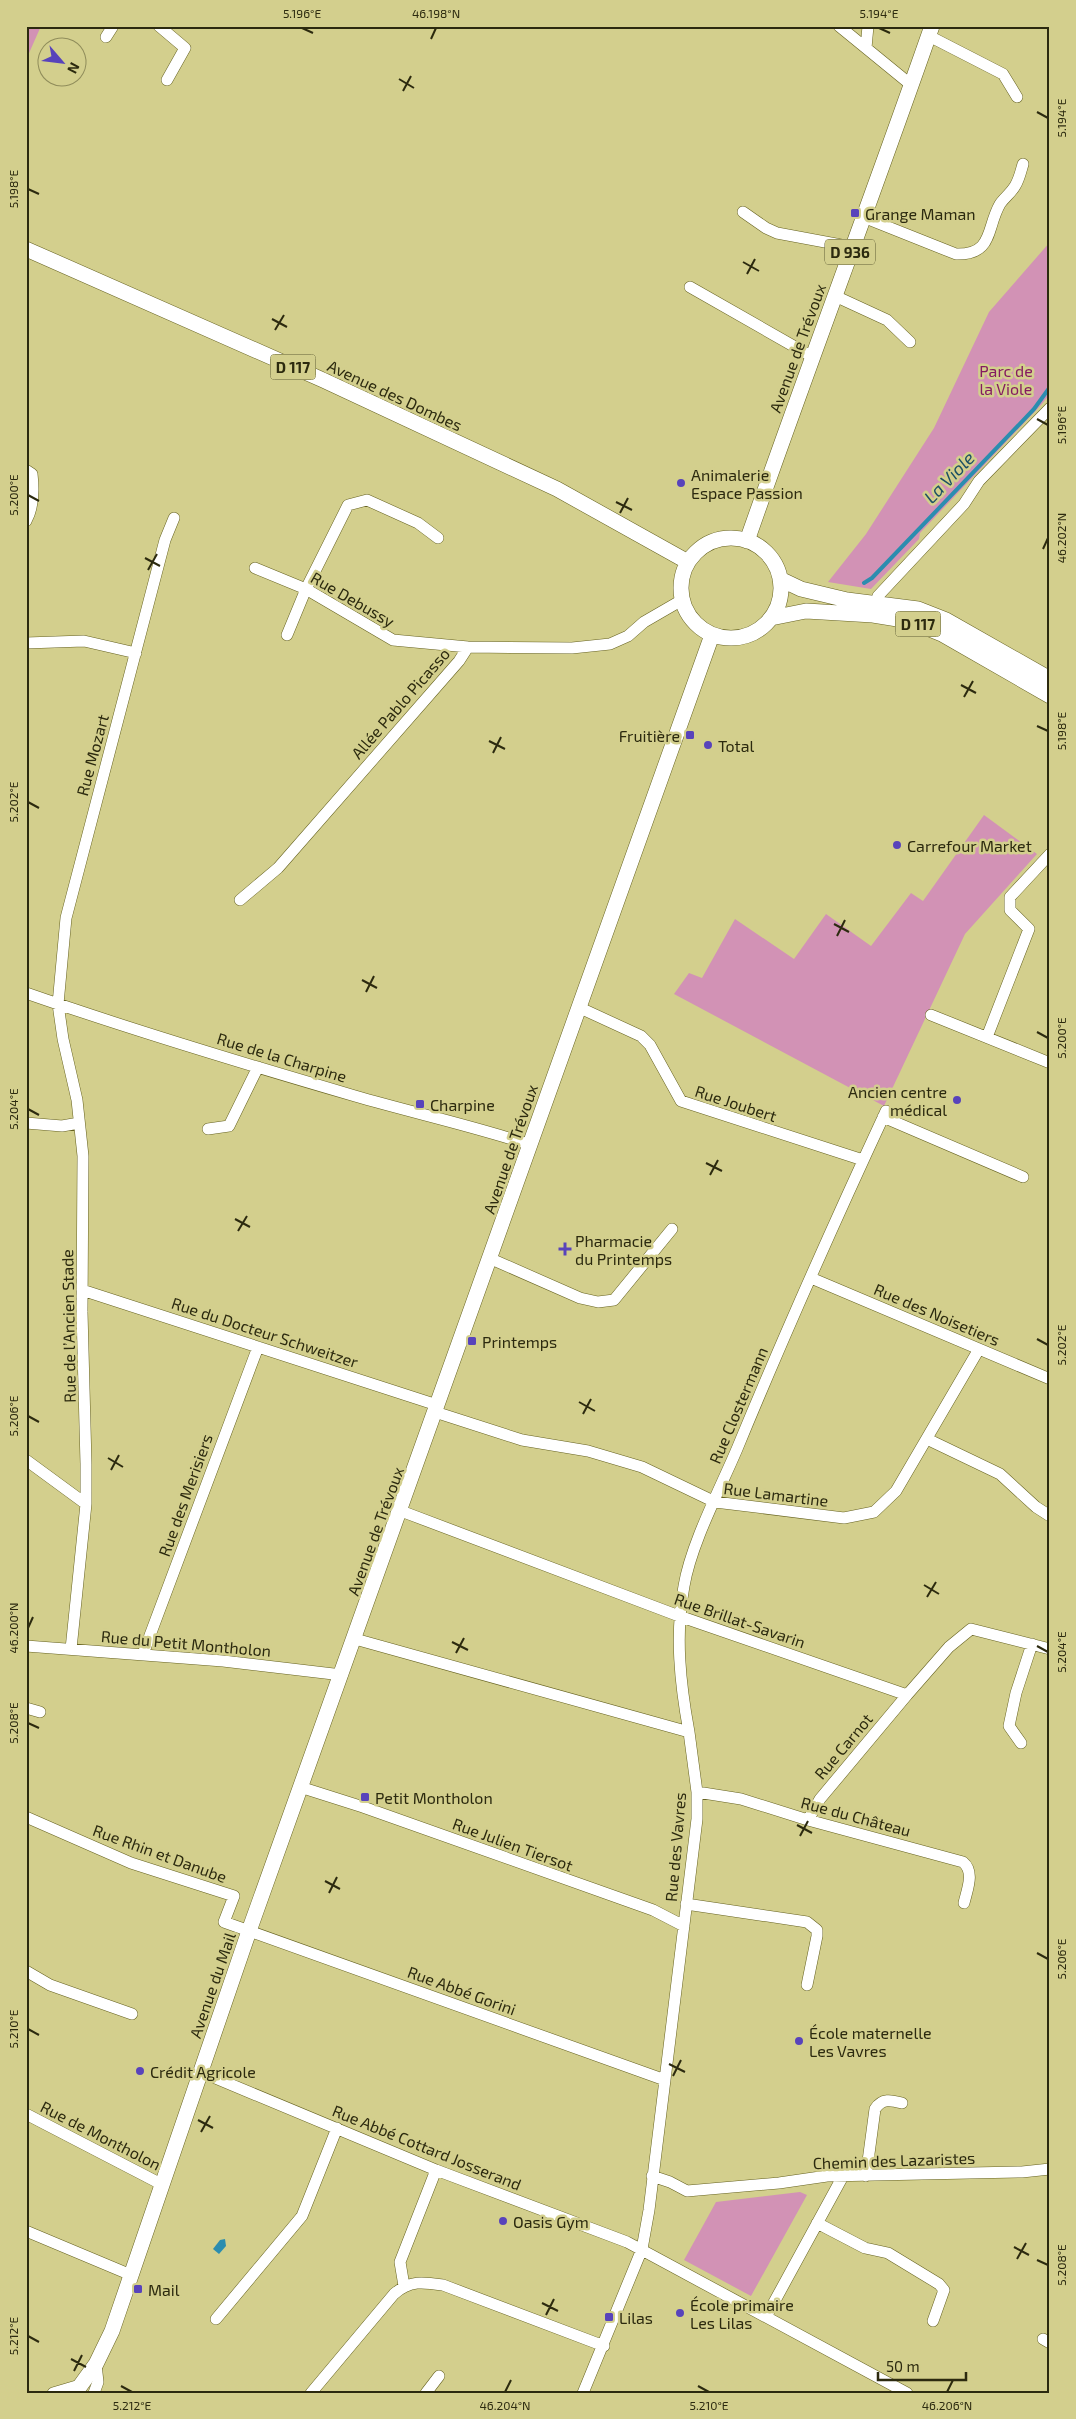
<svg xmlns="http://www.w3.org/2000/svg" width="1076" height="2419" viewBox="0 0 1076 2419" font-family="'Exo 2',sans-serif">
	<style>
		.green { fill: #d292b5 }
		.water { fill: #2b8daf }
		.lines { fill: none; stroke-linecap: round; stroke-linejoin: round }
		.stream { stroke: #2b8daf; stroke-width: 4 }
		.minor-casing { stroke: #666220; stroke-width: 12 }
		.major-casing { stroke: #666220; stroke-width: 16 }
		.minor { stroke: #fff; stroke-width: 11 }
		.major { stroke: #fff; stroke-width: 15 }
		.ticks { fill: none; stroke: #2c2a0f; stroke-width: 2 }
		.poi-dot { fill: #5843bb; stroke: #d3cf8d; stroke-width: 2 }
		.labels { text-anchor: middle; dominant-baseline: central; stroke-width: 5; stroke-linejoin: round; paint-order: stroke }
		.shield { fill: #d3cf8d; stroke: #5e5c35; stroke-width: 1 }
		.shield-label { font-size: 15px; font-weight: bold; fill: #2c2a0f }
		.poi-label { font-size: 16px; fill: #2c2a0f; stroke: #d3cf8d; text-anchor: start }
		.street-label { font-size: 16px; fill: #2c2a0f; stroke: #d3cf8d }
		.park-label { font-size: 16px; fill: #851b61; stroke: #d3cf8d }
		.water-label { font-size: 18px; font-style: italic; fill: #1d5164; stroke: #d3cf8d }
		.neatline { fill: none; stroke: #2c2a0f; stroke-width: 2 }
		.ticks-label { font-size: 12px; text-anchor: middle; fill: #2c2a0f }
	</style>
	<rect width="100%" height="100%" fill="#d3cf8d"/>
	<path class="green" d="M 26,26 L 41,26 L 26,60 Z
		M 1050,242 L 1050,394 L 1041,405 L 920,533 L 919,539 L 871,589 L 828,582 L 866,534 L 934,428 L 989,312 Z
		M 984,815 L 1037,854 L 965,934 L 884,1106 L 674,994 L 689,973 L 702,978 L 735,919 L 794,959 L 826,914 L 871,946 L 911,893 L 923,901 Z
		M 800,2192 L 807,2195 L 751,2296 L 684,2260 L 716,2202 Z"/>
	<path class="water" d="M 225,2239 L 226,2246 L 219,2254 L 213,2249 L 220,2240 Z"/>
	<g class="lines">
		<path class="stream" d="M 864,583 L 872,578 L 1034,409 L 1050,387"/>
		<g class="minor-casing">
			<path id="minor" d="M 159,26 L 185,48 L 167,80
				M 839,26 L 910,84
				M 929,36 L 1003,74 L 1017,97
				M 106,37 L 113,26
				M 866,48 L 868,26
				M 743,212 L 766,228 L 777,233 L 852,247
				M 863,217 L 956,254 C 994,255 986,228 1000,204 C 1004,198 1011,193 1015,186 C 1019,180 1021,171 1023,164
				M 690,287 L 811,356
				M 835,296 L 887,320 L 910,342
				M 26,470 L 32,474 C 34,491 34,507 26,521
				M 255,568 L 306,589 L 393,640 L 468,647 L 572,648 L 610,644 L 628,636 L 644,622 L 682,600
				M 874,611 L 878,596 L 964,504 L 979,481 L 1050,408
				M 287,635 L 306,589 L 348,505 L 367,500 L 418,523 L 438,538
				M 26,643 L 84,641 L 136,653
				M 240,900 L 278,868 L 459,661 L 468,647
				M 26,993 C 135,1031 245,1064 355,1096 C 414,1113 473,1126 531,1145
				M 578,1007 L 641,1036 L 650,1045 L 681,1101 L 863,1160
				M 931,1015 L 1050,1063
				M 987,1037 L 1029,929 L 1010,910 L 1010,897 L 1050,854
				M 883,1117 L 1023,1177
				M 26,1123 L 62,1126 L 79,1123
				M 208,1129 L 229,1126 L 258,1067
				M 489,1258 L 580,1298 L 598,1302 L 614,1300 L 672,1229
				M 811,1278 L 1050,1379
				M 82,1290 L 437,1405
				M 435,1412 L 522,1440 L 588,1451 L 642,1467 L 715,1502 L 844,1518 L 874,1512 L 896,1491 L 979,1349
				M 927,1439 L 1000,1474 L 1036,1507 L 1050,1516
				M 26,1460 L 86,1504
				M 401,1511 L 679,1616 L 907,1695 L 949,1647 L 971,1629 L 1050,1649
				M 355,1639 L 689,1732 L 697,1792 L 697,1819 L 649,2210 L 642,2249 L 583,2393
				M 26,1646 L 223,1661 L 342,1675
				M 71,1649 L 86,1504 L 86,1464 L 82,1312 L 83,1156 L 77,1100 L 63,1039 L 58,1004 L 66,918 L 165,540 L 174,518
				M 143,1654 L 258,1347
				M 26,1708 L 40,1712
				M 689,1732 C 680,1683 675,1635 684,1586 C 691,1544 720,1489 737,1449 C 784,1335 834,1223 886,1111
				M 1021,1743 L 1009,1726 L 1016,1693 L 1032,1644
				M 300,1787 L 363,1807 L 653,1910 L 684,1926
				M 697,1792 L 741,1799 L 808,1820 L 963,1862 C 975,1872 967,1890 964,1903
				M 26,1817 L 131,1863 L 234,1896 L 224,1922 L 665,2080
				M 808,1820 L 820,1799 L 907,1695
				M 686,1904 L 807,1922 L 817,1930 L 817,1936 L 807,1985
				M 26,1971 L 50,1985 L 132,2014
				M 201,2072 L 436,2170 L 627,2242 L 907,2393
				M 26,2114 L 161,2184
				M 652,2176 L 670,2182 L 687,2191 L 779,2183 L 827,2176 L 1022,2172 L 1050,2169
				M 866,2176 L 875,2109 C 882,2098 891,2100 902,2103
				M 817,2223 L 865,2248 L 888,2253 L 939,2284 L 944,2290 L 933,2321
				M 26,2231 L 131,2275
				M 404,2286 L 400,2262 L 436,2170
				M 766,2317 L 843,2176
				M 216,2319 L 302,2216 L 337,2128
				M 1043,2339 L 1050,2343
				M 53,2393 L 80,2385
				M 94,2393 L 98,2382 L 96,2364
				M 311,2393 L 394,2294 C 410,2280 423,2282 443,2285 L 604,2346
				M 426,2393 L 439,2376"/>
		</g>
		<g class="major-casing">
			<path id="major" d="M 26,249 L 323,380 L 557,489 L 688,562
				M681 588a50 50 0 1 1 100 0a50 50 0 1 1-100 0Z
				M 747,541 C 807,369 872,198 932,26
				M 780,579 L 801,589 L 847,600 L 918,609 L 946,620 L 1050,679
				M 771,618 L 806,611 L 873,615 L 910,621 L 942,634 L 1050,696
				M 75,2393 L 96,2364 L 112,2331 L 249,1931 L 712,635"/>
		</g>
		<use href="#minor" class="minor"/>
		<use href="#major" class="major"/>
	</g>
	<path class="ticks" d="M 302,28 L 313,33M 879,28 L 890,33M 431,39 L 436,28M 399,79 L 414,88M 403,91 L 411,76M 1037,112 L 1048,118M 28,189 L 39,194M 743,262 L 759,271M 747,274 L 755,259M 272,319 L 287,327M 275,330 L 284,315M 1037,419 L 1048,425M 28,495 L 39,501M 616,502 L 632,510M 620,513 L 628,498M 1043,549 L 1048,538M 145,558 L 160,566M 148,570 L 157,554M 961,685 L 976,693M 964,697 L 973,681M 1037,726 L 1048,731M 489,741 L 505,749M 493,753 L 501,737M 28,802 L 39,808M 834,924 L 849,932M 837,936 L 845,920M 362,980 L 377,988M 366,992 L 374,976M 1037,1032 L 1048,1038M 28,1109 L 39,1115M 706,1163 L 722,1171M 710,1175 L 718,1160M 235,1219 L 250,1227M 238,1231 L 247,1216M 1037,1339 L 1048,1345M 579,1402 L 595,1411M 583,1414 L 591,1399M 28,1416 L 39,1422M 108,1458 L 123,1467M 111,1470 L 119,1455M 924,1585 L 939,1594M 927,1597 L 936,1582M 28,1628 L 33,1617M 452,1642 L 468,1650M 1037,1646 L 1048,1652M 456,1653 L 464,1638M 28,1723 L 39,1728M 797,1825 L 812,1833M 800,1836 L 808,1821M 325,1881 L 340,1889M 329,1893 L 337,1877M 1037,1953 L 1048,1959M 28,2029 L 39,2035M 669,2064 L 685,2072M 673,2076 L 681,2060M 198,2120 L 213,2128M 201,2132 L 210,2116M 1014,2247 L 1029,2255M 1017,2259 L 1026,2243M 1037,2260 L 1048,2265M 542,2303 L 558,2311M 546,2315 L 554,2299M 28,2336 L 39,2342M 71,2359 L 86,2367M 74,2371 L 82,2355M 121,2386 L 132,2392M 698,2386 L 709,2392M 505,2392 L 511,2380M 947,2392 L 953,2380"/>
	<g class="poi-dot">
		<rect x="850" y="208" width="10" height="10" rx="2.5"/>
		<circle cx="681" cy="483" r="5"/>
		<rect x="685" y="730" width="10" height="10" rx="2.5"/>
		<circle cx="708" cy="745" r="5"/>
		<circle cx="897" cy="845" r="5"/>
		<circle cx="957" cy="1100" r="5"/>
		<rect x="415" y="1099" width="10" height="10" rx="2.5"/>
		<path d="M562.5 1241.5h5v5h5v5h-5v5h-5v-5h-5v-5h5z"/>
		<rect x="467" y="1336" width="10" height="10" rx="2.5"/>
		<rect x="360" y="1792" width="10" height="10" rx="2.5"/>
		<circle cx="799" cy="2041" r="5"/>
		<circle cx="140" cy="2071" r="5"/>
		<circle cx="503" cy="2221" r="5"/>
		<rect x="133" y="2284" width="10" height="10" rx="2.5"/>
		<circle cx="680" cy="2313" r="5"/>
		<rect x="604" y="2312" width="10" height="10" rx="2.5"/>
	</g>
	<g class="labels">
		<g class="shield">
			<rect x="825" y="239.5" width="50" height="25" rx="4"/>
			<rect x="270.5" y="354.5" width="45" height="25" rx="4"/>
			<rect x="895.5" y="611.5" width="45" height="25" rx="4"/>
		</g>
		<g class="shield-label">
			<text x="850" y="252">D 936</text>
			<text x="293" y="367">D 117</text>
			<text x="918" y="624">D 117</text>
		</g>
		<g class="poi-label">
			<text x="865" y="213">Grange Maman</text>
			<text x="691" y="474">Animalerie<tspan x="691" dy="18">Espace Passion</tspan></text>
			<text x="680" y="735" text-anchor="end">Fruitière</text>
			<text x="718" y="745">Total</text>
			<text x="907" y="845">Carrefour Market</text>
			<text x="947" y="1091" text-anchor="end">Ancien centre<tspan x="947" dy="18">médical</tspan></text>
			<text x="430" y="1104">Charpine</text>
			<text x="575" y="1240">Pharmacie<tspan x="575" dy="18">du Printemps</tspan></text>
			<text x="482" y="1341">Printemps</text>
			<text x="375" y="1797">Petit Montholon</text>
			<text x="809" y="2032">École maternelle<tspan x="809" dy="18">Les Vavres</tspan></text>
			<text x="150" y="2071">Crédit Agricole</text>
			<text x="513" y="2221">Oasis Gym</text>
			<text x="148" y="2289">Mail</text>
			<text x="690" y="2304">École primaire<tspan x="690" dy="18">Les Lilas</tspan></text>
			<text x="619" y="2317">Lilas</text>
		</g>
		<g class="street-label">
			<text transform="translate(797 348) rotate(-70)">Avenue de Trévoux</text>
			<text transform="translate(395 395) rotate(25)">Avenue des Dombes</text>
			<text transform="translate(353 599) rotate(30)">Rue Debussy</text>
			<text transform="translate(400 703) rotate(-49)">Allée Pablo Picasso</text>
			<text transform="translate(92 755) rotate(-75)">Rue Mozart</text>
			<text transform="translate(282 1057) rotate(17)">Rue de la Charpine</text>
			<text transform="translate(736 1103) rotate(18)">Rue Joubert</text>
			<text transform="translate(510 1149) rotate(-71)">Avenue de Trévoux</text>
			<text transform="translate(937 1314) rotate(23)">Rue des Noisetiers</text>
			<text transform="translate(68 1326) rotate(-91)">Rue de l’Ancien Stade</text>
			<text transform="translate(265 1332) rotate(18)">Rue du Docteur Schweitzer</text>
			<text transform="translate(738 1405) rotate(-67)">Rue Clostermann</text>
			<text transform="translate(776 1494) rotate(7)">Rue Lamartine</text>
			<text transform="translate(185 1495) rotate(-70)">Rue des Merisiers</text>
			<text transform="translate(375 1531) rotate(-70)">Avenue de Trévoux</text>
			<text transform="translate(740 1620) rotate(19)">Rue Brillat-Savarin</text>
			<text transform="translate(186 1643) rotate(5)">Rue du Petit Montholon</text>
			<text transform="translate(843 1746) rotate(-50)">Rue Carnot</text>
			<text transform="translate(856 1816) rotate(15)">Rue du Château</text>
			<text transform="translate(513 1844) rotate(20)">Rue Julien Tiersot</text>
			<text transform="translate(675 1847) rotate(-85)">Rue des Vavres</text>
			<text transform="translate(160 1853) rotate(20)">Rue Rhin et Danube</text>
			<text transform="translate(212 1985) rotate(-71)">Avenue du Mail</text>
			<text transform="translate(462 1990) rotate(20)">Rue Abbé Gorini</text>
			<text transform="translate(101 2135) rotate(27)">Rue de Montholon</text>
			<text transform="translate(427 2147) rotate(22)">Rue Abbé Cottard Josserand</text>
			<text transform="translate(894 2160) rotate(-2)">Chemin des Lazaristes</text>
		</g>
		<g class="park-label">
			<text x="1006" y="370">Parc de<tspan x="1006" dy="18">la Viole</tspan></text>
		</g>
		<g class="water-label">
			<text transform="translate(949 477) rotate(-46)">La Viole</text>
		</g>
	</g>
	<rect width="1076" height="2419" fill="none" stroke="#d3cf8d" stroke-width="55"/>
	<g transform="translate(62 62) rotate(118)"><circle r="24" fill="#d3cf8d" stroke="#908d5b"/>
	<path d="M0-4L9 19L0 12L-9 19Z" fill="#5843bb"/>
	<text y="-8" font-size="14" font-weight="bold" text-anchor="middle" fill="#2c2a0f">N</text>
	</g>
	<path d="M878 2372v8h88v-8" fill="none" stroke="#2c2a0f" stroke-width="2.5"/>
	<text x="886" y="2372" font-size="15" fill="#2c2a0f" stroke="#d3cf8d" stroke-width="4" paint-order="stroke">50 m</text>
	<rect x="28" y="28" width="1020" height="2364" class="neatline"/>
	<g class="ticks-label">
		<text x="302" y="18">5.196°E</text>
		<text x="436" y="18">46.198°N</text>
		<text x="879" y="18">5.194°E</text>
		<text transform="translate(1062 118) rotate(-90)" y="4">5.194°E</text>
		<text transform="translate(14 189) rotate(-90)" y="4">5.198°E</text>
		<text transform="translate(1062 425) rotate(-90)" y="4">5.196°E</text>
		<text transform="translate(14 495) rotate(-90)" y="4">5.200°E</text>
		<text transform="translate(1062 538) rotate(-90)" y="4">46.202°N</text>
		<text transform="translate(1062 731) rotate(-90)" y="4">5.198°E</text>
		<text transform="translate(14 802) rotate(-90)" y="4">5.202°E</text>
		<text transform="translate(1062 1038) rotate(-90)" y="4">5.200°E</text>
		<text transform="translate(14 1109) rotate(-90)" y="4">5.204°E</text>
		<text transform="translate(1062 1345) rotate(-90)" y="4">5.202°E</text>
		<text transform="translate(14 1416) rotate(-90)" y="4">5.206°E</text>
		<text transform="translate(14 1628) rotate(-90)" y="4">46.200°N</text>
		<text transform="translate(1062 1652) rotate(-90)" y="4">5.204°E</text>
		<text transform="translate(14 1723) rotate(-90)" y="4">5.208°E</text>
		<text transform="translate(1062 1959) rotate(-90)" y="4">5.206°E</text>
		<text transform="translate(14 2029) rotate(-90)" y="4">5.210°E</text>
		<text transform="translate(1062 2265) rotate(-90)" y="4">5.208°E</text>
		<text transform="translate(14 2336) rotate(-90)" y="4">5.212°E</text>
		<text x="132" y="2410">5.212°E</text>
		<text x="505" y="2410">46.204°N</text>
		<text x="709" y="2410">5.210°E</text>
		<text x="947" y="2410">46.206°N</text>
	</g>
</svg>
